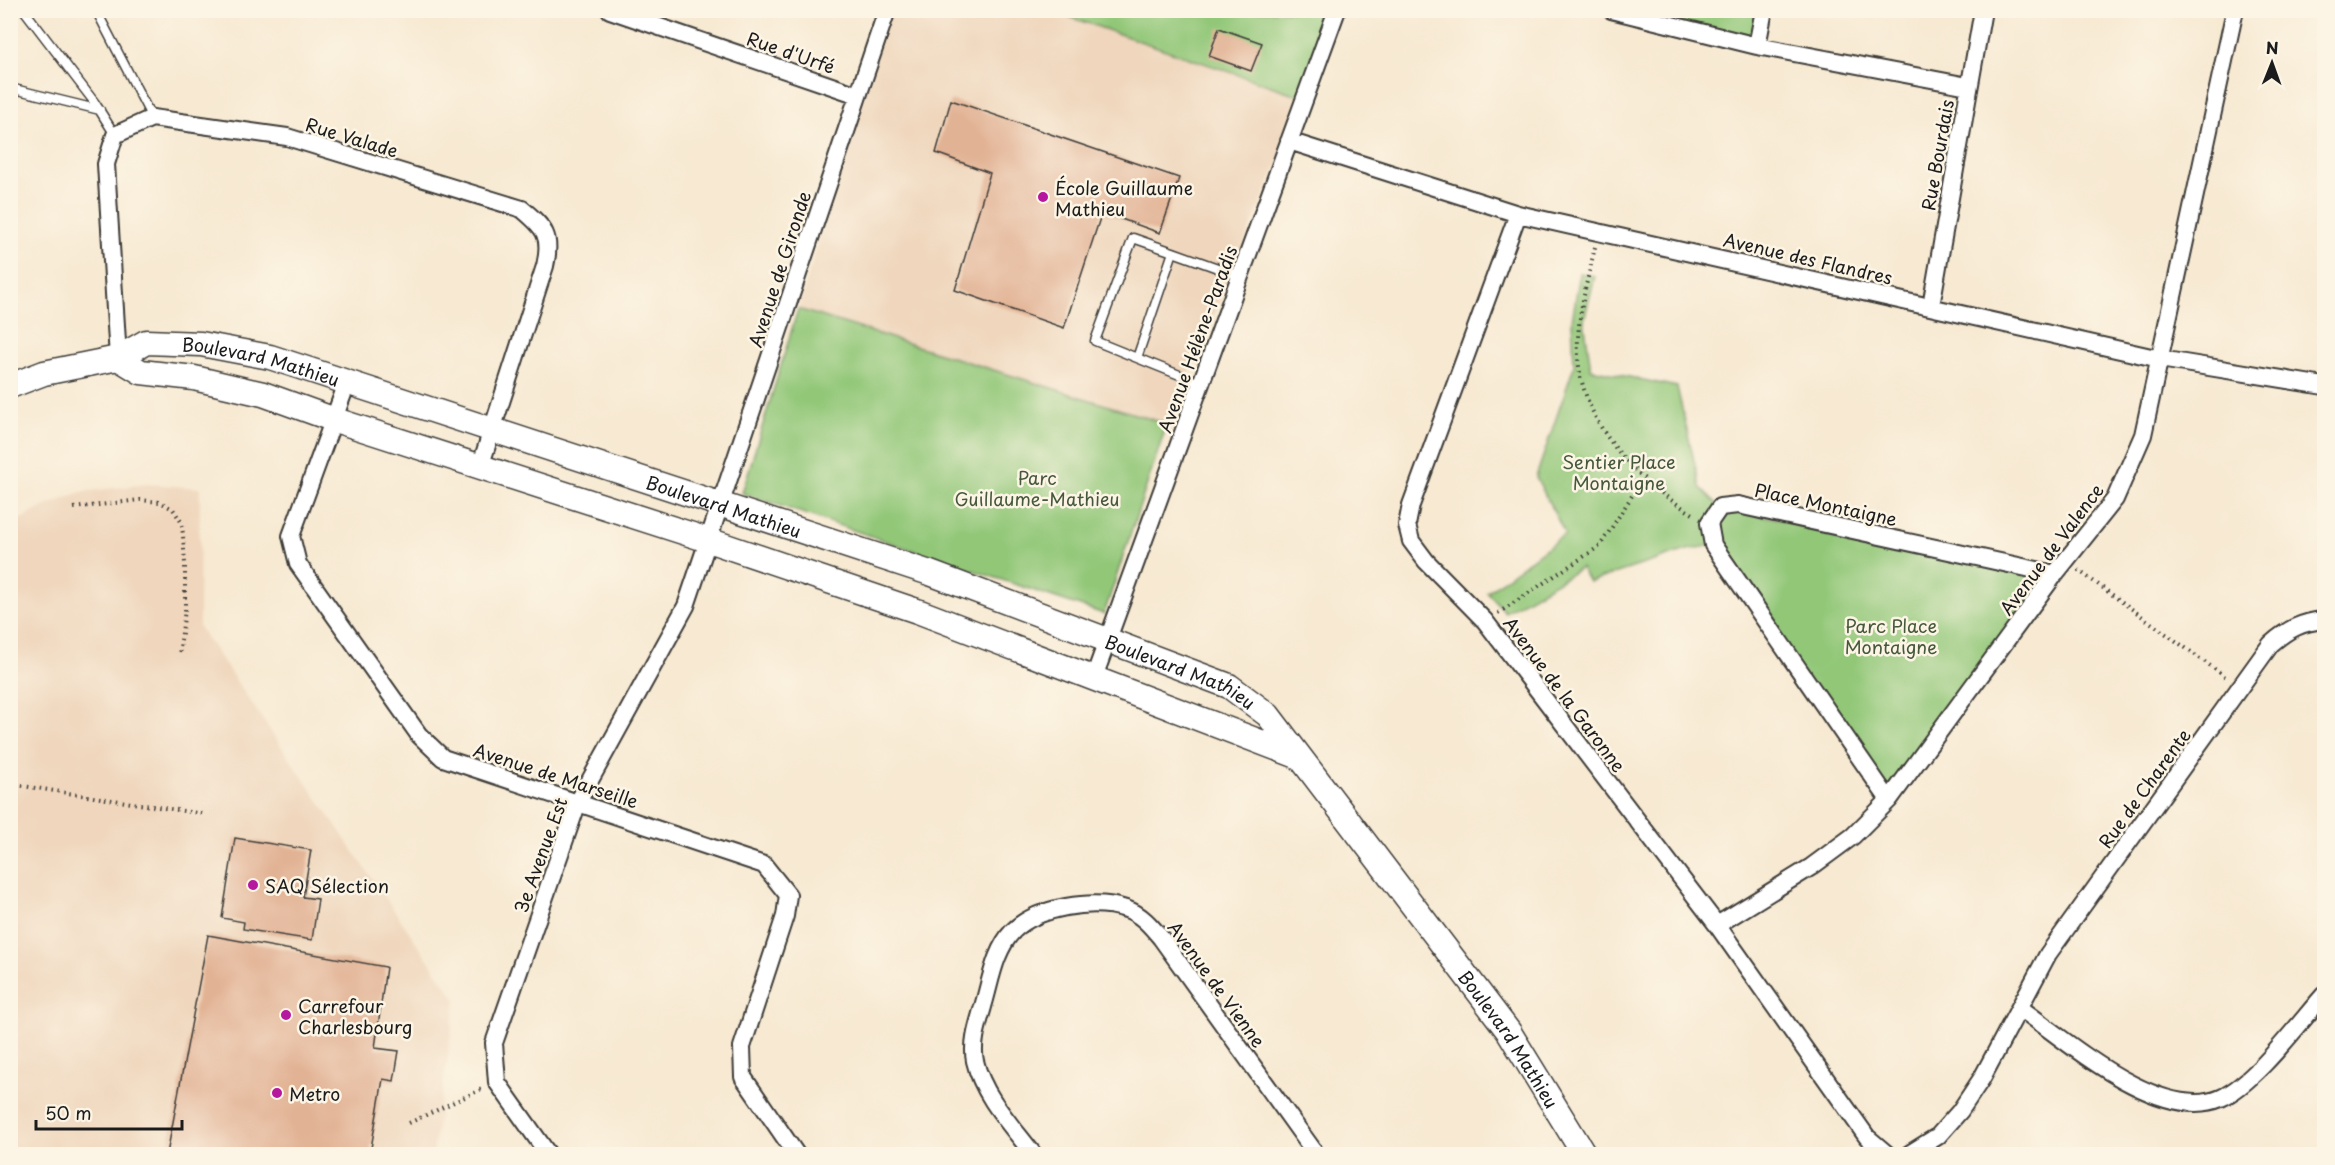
<svg xmlns="http://www.w3.org/2000/svg" width="2335" height="1165" viewBox="0 0 2335 1165" font-family="'Playpen Sans',sans-serif">
	<style>
		.built { fill: #efd6bc }
		.green { fill: #92c778; stroke: #57724a; stroke-width: 1.5 }
		.building { fill: #e2b294 }
		.lines { fill: none; stroke-linecap: round; stroke-linejoin: round }
		.lane-casing { stroke: #3d3b37; stroke-width: 11 }
		.street-casing { stroke: #3d3b37; stroke-width: 20 }
		.secondary-casing { stroke: #3d3b37; stroke-width: 27 }
		.path { stroke: #3d3b37; stroke-width: 4; stroke-dasharray: 1.5 4.5; stroke-linecap: butt }
		.lane { stroke: #fff; stroke-width: 8 }
		.street { stroke: #fff; stroke-width: 16 }
		.secondary { stroke: #fff; stroke-width: 24 }
		.poi-dot { fill: #b5179e; stroke: #fcf5e5; stroke-width: 2 }
		.labels { text-anchor: middle; dominant-baseline: central; stroke-width: 5; stroke-linejoin: round; paint-order: stroke }
		.street-label { font-size: 18px; fill: #1c1c1c; stroke: #fcf5e5 }
		.poi-label { font-size: 18px; fill: #1c1c1c; stroke: #fcf5e5; text-anchor: start }
		.park-label { font-size: 18px; fill: #45583c; stroke: #fcf5e5 }
	</style>
	<rect width="100%" height="100%" fill="#fcf5e5"/>
	<filter id="ink" filterUnits="userSpaceOnUse"><feTurbulence type="fractalNoise" baseFrequency=".0167" numOctaves="2"/><feDisplacementMap in="SourceGraphic" scale="12" xChannelSelector="R" yChannelSelector="G"/><feConvolveMatrix kernelMatrix="1 2 1 2 8 2 1 2 1" color-interpolation-filters="sRGB"/></filter>
	<filter id="wash" filterUnits="userSpaceOnUse"><feTurbulence type="fractalNoise" baseFrequency=".008" numOctaves="4" result="noise"/><feDisplacementMap in="SourceGraphic" scale="24" xChannelSelector="R" yChannelSelector="G"/><feGaussianBlur stdDeviation="1.35" result="paint"/><feColorMatrix in="noise" values="0 0 0 0 0 0 0 0 0 0 0 0 0 0 0 0 0 1.4 0 .05"/><feComposite in="paint" operator="in"/></filter>
	<g filter="url(#wash)">
		<rect width="100%" height="100%" fill="#f7e9d2"/>
		<path class="built" d="M 889,11 L 1052,11 L 1306,98 L 1167,424 L 798,309 Z
			M 147,484 L 200,488 L 199,627 L 456,1000 L 433,1154 L 11,1154 L 10,525 L 41,508 L 81,492 Z"/>
		<path class="green" d="M 1052,11 L 1337,11 L 1306,98 Z
			M 1611,11 L 1764,11 L 1757,46 Z
			M 1580,273 L 1595,276 L 1584,320 L 1591,369 L 1677,387 L 1700,487 L 1720,507 L 2055,574 L 1889,800 L 1713,545 L 1687,550 L 1589,582 L 1581,568 L 1505,612 L 1487,592 L 1565,534 L 1536,477 L 1574,366 L 1572,320 Z
			M 798,309 L 1167,424 L 1104,614 L 742,493 Z"/>
		<g id="blocks">
			<path class="building" d="M 1219,28 L 1262,43 L 1251,71 L 1209,56 Z
				M 951,100 L 1179,178 L 1160,233 L 1102,212 L 1064,328 L 955,290 L 990,173 L 936,153 Z
				M 235,838 L 311,850 L 303,897 L 318,899 L 312,940 L 243,929 L 244,922 L 222,918 Z
				M 208,935 L 386,967 L 375,1048 L 399,1051 L 394,1081 L 383,1079 L 370,1154 L 167,1154 Z"/>
		</g>
	</g>
	<g filter="url(#ink)">
		<use href="#blocks" fill-opacity="0" stroke="#3d3b37" stroke-width="1.5"/>
		<g class="lines">
			<g class="lane-casing">
				<path id="lane" d="M 24,10 L 95,103 L 115,135
					M 96,10 L 152,118
					M 10,88 L 100,110
					M 1137,358 L 1095,341 L 1133,238 L 1173,252
					M 1202,384 L 1137,358 L 1173,252 L 1240,276"/>
			</g>
			<g class="street-casing">
				<path id="street" d="M 610,10 L 858,95
					M 1611,10 L 1757,46 L 1968,86
					M 1757,46 L 1764,10
					M 1289,141 L 1518,214 L 2160,359 L 2324,386
					M 1518,214 L 1411,505 L 1407,525 L 1411,541 L 1426,561 L 1485,621 L 1717,925 L 1867,1137 L 1887,1154
					M 1931,306 L 1983,10
					M 118,358 L 106,164 L 115,135 L 152,118 L 287,137 L 522,209 C 545,228 552,236 545,266 L 480,467
					M 347,383 L 291,536 L 298,564 L 419,735 L 443,758 L 764,865 L 788,895 L 785,916 L 742,1047 L 743,1077 L 796,1154
					M 1093,680 L 1337,10
					M 1889,800 L 1713,545 L 1709,523 L 1720,507 L 1738,505 L 2055,574
					M 1717,925 L 1811,867 L 1853,836 L 1889,800 L 2055,574 L 2115,499 L 2143,435 L 2235,10
					M 2020,1008 C 2067,1041 2160,1124 2221,1098 C 2255,1083 2299,1023 2324,995
					M 548,1154 L 497,1082 L 494,1043 L 578,802 L 686,606 L 887,10
					M 1033,1154 C 1012,1126 983,1096 975,1061 C 971,1042 979,1022 984,1003 C 991,979 995,950 1013,931 C 1037,907 1094,898 1126,909 C 1141,914 1151,926 1161,938 L 1316,1154
					M 1909,1154 L 1938,1136 L 1960,1111 L 1982,1078 L 2048,954 L 2271,644 C 2288,629 2302,622 2324,620"/>
			</g>
			<g class="secondary-casing">
				<g id="secondary">
					<path d="M 118,358 L 141,372 L 194,378 L 263,394 L 335,420 L 708,540 L 920,612 L 1297,756"/>
					<path id="s1" d="M 10,386 L 44,373 L 118,358 L 146,342 L 201,344 L 270,357 L 930,573 L 1229,686 L 1268,715 L 1509,1032 L 1584,1154"/>
				</g>
			</g>
			<path class="path" d="M 1595,247 C 1587,283 1576,319 1578,356 C 1582,425 1638,483 1695,515
				M 74,508 L 140,500 L 160,502 L 173,509 L 182,523 L 185,563 L 185,610 L 179,655
				M 2078,570 L 2227,678
				M 1498,613 L 1600,546 L 1644,477
				M 10,784 L 203,814
				M 409,1123 L 482,1089"/>
			<use href="#lane" class="lane"/>
			<use href="#street" class="street"/>
			<use href="#secondary" class="secondary"/>
		</g>
	</g>
	<g class="poi-dot">
		<circle cx="1043" cy="197" r="6"/>
		<circle cx="253" cy="885" r="6"/>
		<circle cx="286" cy="1015" r="6"/>
		<circle cx="277" cy="1093" r="6"/>
	</g>
	<g class="labels">
		<g class="street-label">
			<text transform="translate(791 52) rotate(19)">Rue d'Urfé</text>
			<text transform="translate(352 137) rotate(17)">Rue Valade</text>
			<text transform="translate(1937 155) rotate(-80)">Rue Bourdais</text>
			<text transform="translate(1808 258) rotate(13)">Avenue des Flandres</text>
			<text transform="translate(779 269) rotate(-72)">Avenue de Gironde</text>
			<text transform="translate(1197 339) rotate(-70)">Avenue Hélène-Paradis</text>
			<text stroke="none"><textPath href="#s1" startOffset="261">Boulevard Mathieu</textPath></text>
			<text transform="translate(1826 504) rotate(12)">Place Montaigne</text>
			<text stroke="none"><textPath href="#s1" startOffset="747">Boulevard Mathieu</textPath></text>
			<text transform="translate(2051 549) rotate(-53)">Avenue de Valence</text>
			<text stroke="none"><textPath href="#s1" startOffset="1233">Boulevard Mathieu</textPath></text>
			<text transform="translate(1565 694) rotate(53)">Avenue de la Garonne</text>
			<text transform="translate(556 775) rotate(18)">Avenue de Marseille</text>
			<text transform="translate(2144 788) rotate(-54)">Rue de Charente</text>
			<text transform="translate(540 855) rotate(-70)">3e Avenue Est</text>
			<text transform="translate(1217 984) rotate(54)">Avenue de Vienne</text>
			<text stroke="none"><textPath href="#s1" startOffset="1736">Boulevard Mathieu</textPath></text>
		</g>
		<g class="poi-label">
			<text x="1055" y="187">École Guillaume<tspan x="1055" dy="21">Mathieu</tspan></text>
			<text x="265" y="885">SAQ Sélection</text>
			<text x="298" y="1005">Carrefour<tspan x="298" dy="21">Charlesbourg</tspan></text>
			<text x="289" y="1093">Metro</text>
		</g>
		<g class="park-label">
			<text x="1619" y="461">Sentier Place<tspan x="1619" dy="21">Montaigne</tspan></text>
			<text x="1037" y="477">Parc<tspan x="1037" dy="21">Guillaume-Mathieu</tspan></text>
			<text x="1891" y="625">Parc Place<tspan x="1891" dy="21">Montaigne</tspan></text>
		</g>
	</g>
	<rect width="2335" height="1165" fill="none" stroke="#fcf5e5" stroke-width="36"/>
	<g transform="translate(2272 63) rotate(1)" stroke="#fcf5e5" stroke-width="4.5" paint-order="stroke">
	<path d="M0-4.5L10 22L0 15L-10 22Z" fill="#1c1c1c"/>
	<text y="-9" font-size="16" font-weight="bold" text-anchor="middle" fill="#1c1c1c">N</text>
	</g>
	<path d="M36 1120v9h146v-9" fill="none" stroke="#1c1c1c" stroke-width="3"/>
	<text x="45" y="1120" font-size="18" fill="#1c1c1c" stroke="#fcf5e5" stroke-width="4.5" paint-order="stroke">50 m</text>
</svg>
